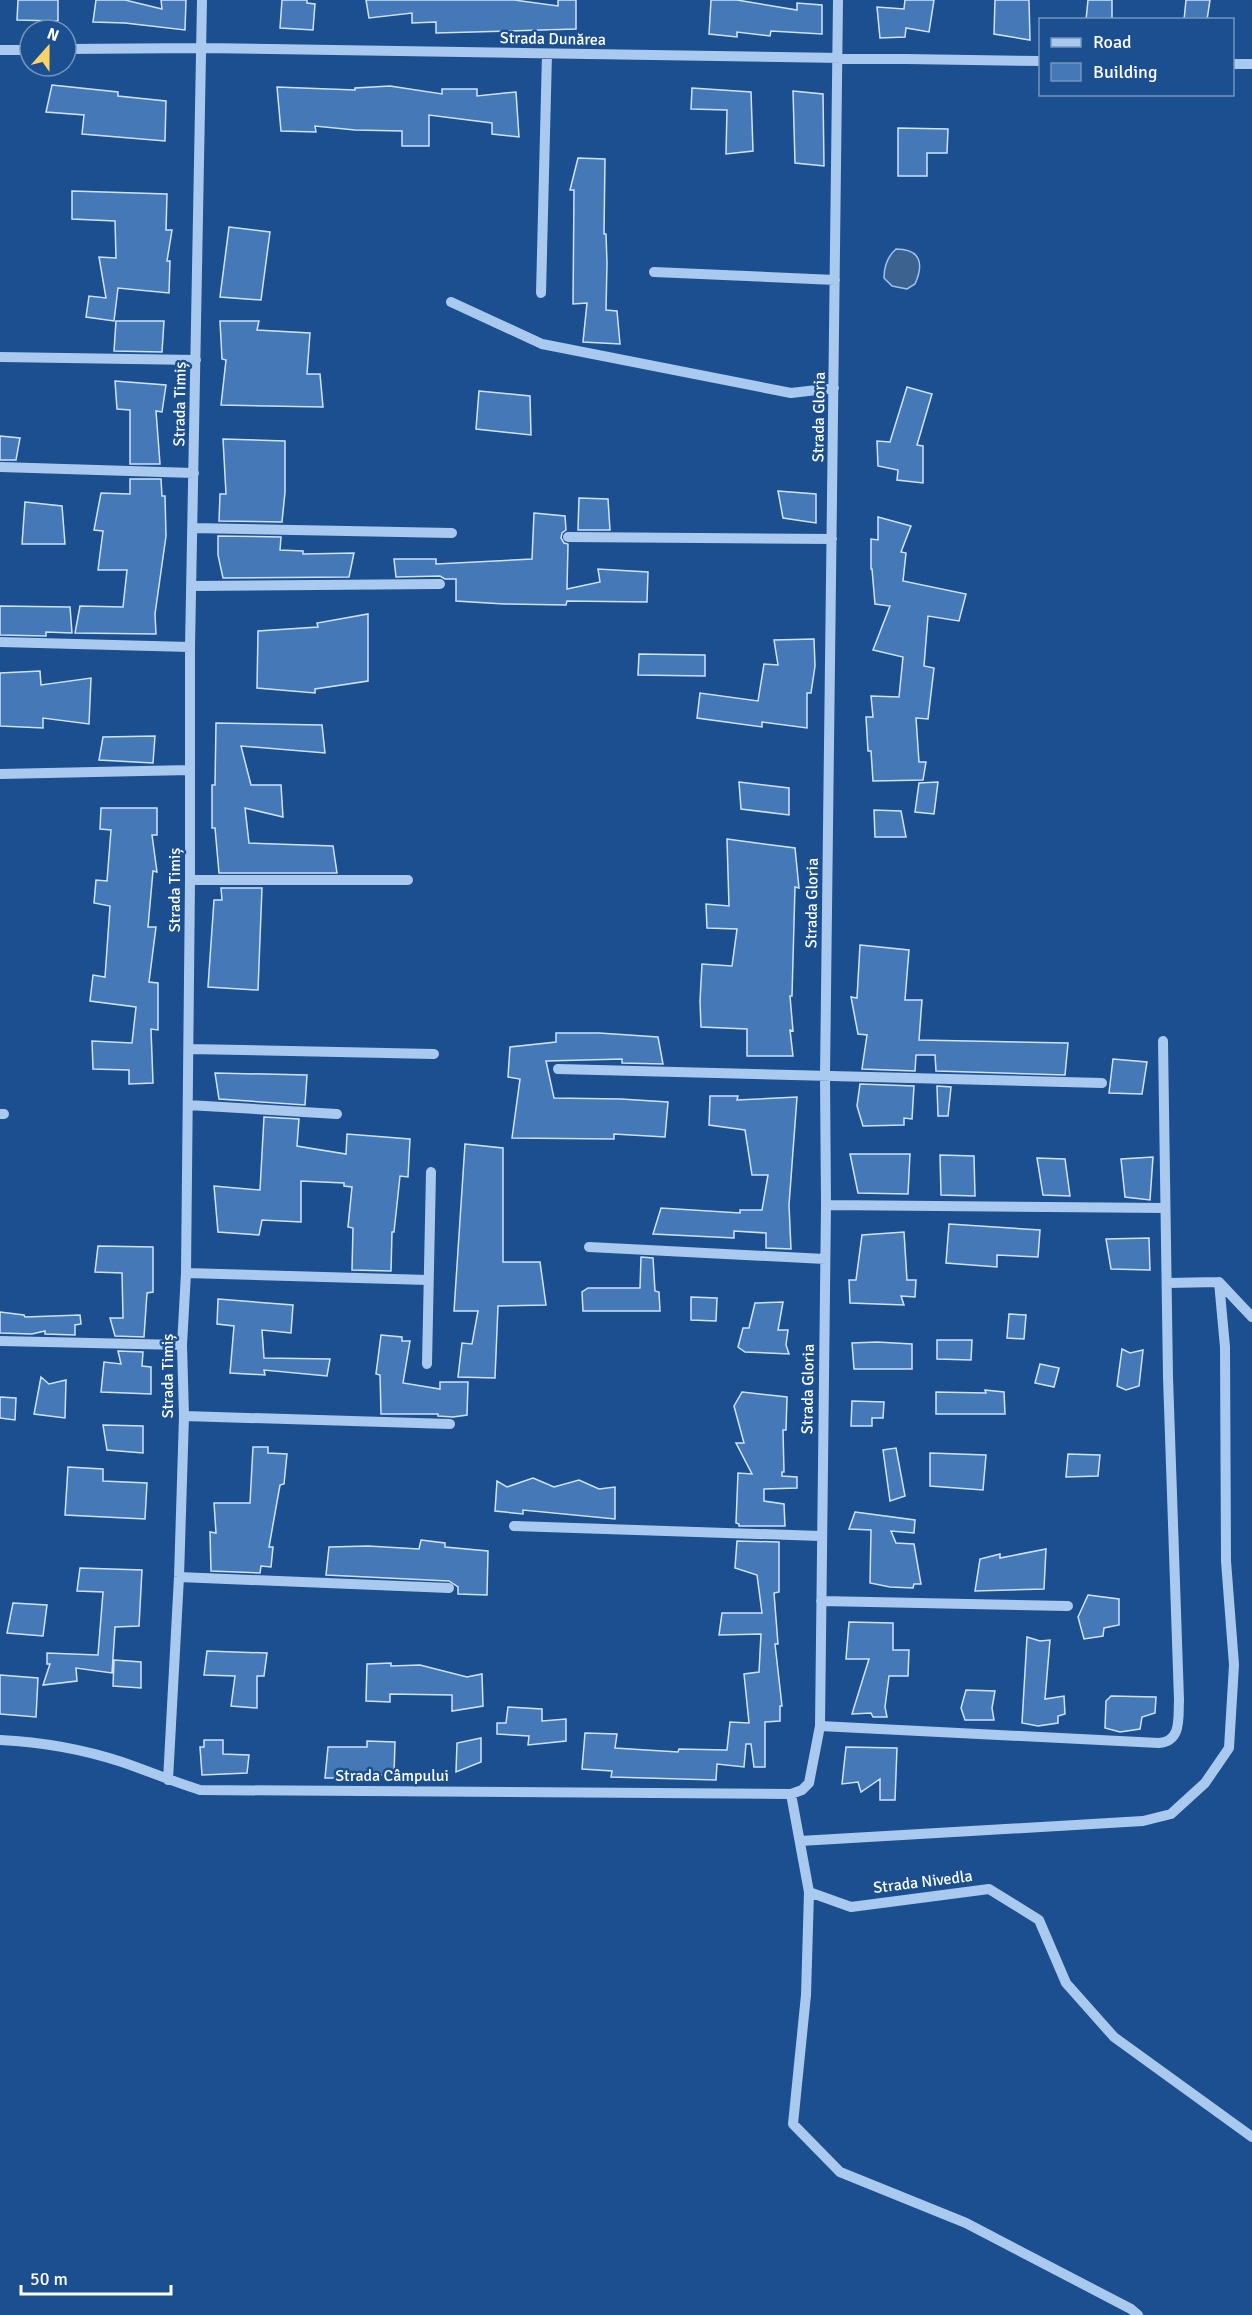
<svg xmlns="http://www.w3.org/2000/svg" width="1252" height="2315" viewBox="0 0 1252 2315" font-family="Signika,sans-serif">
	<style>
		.water { fill: #3c6290; stroke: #9cc4f0; stroke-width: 1.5 }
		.building { fill: #4478b7; stroke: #cfe3fa; stroke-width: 1.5 }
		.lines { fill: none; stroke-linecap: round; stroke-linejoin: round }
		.minor { stroke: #a9c9ee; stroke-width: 10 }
		.labels { text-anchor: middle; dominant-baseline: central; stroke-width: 5; stroke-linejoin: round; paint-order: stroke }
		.street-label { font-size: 16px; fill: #fff; stroke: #1b4f8f }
	</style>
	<rect width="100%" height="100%" fill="#1b4f8f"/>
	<path class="water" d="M 896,249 C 921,249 924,264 915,284 L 907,289 L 892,286 L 884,278 C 884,266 887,257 896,249 Z"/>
	<path class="building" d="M 18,0 L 58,0 L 58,21 L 17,20 Z
		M 96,0 L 125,0 L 162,9 L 161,0 L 186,0 L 185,30 L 125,23 L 93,22 Z
		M 282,0 L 307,0 L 307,3 L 315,4 L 313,30 L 280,28 Z
		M 366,0 L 514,0 L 558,6 L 558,0 L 576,0 L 576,29 L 436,33 L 436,22 L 412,23 L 412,13 L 369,18 Z
		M 711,0 L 737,0 L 797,10 L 797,3 L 822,5 L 822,34 L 771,31 L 770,36 L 737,32 L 737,37 L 709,34 Z
		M 905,0 L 934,0 L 929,32 L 906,28 L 905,37 L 880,38 L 877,7 L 904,9 Z
		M 995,0 L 1029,0 L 1030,40 L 994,34 Z
		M 1088,0 L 1112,0 L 1112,20 L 1086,20 Z
		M 1186,0 L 1210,0 L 1207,20 L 1184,20 Z
		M 52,85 L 118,92 L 118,96 L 166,101 L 165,141 L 82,134 L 84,115 L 46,112 Z
		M 390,86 L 442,94 L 442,89 L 477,89 L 477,96 L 516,92 L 519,137 L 492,134 L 492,123 L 429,115 L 429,146 L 402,146 L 402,131 L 355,130 L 315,126 L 316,132 L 281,131 L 277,87 L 355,90 L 355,88 Z
		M 692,88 L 751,92 L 753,151 L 726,154 L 727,110 L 691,109 Z
		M 793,91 L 823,94 L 824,166 L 795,163 Z
		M 898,128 L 948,129 L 947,153 L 927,153 L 927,176 L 898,176 Z
		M 578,158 L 605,159 L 604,234 L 606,234 L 607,263 L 606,310 L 617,311 L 620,344 L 583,342 L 587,303 L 573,304 L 574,190 L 570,190 Z
		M 72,191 L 167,194 L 166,230 L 172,230 L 167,261 L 170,261 L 169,293 L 118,288 L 114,321 L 86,317 L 89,296 L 106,298 L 99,257 L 116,258 L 115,221 L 72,219 Z
		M 229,227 L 270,232 L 261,300 L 220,297 Z
		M 116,321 L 164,321 L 162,352 L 114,351 Z
		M 220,321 L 259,321 L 257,330 L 310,333 L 307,374 L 320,374 L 323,407 L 221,405 L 226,360 L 222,359 Z
		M 115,381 L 166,385 L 162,412 L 156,411 L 160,464 L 130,464 L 130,410 L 117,409 Z
		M 907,387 L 932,394 L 917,445 L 923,446 L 923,483 L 897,480 L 898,470 L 878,466 L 877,441 L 890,442 Z
		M 479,391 L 530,396 L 531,435 L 476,429 Z
		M 0,436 L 20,438 L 16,460 L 0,460 Z
		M 223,439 L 285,441 L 285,492 L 282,522 L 219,521 L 220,494 L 226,494 Z
		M 130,479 L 161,479 L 162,496 L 165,496 L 166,536 L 155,614 L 156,634 L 75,633 L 80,606 L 123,607 L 127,570 L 98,570 L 103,531 L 94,530 L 101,493 L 130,494 Z
		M 778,491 L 816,494 L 816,523 L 783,518 Z
		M 579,498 L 608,499 L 610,530 L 578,530 Z
		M 25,502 L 62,506 L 65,544 L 22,544 Z
		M 534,513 L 565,516 L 566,530 L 562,533 L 561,538 L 564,543 L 568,544 L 567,589 L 600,582 L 598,569 L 648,572 L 647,602 L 567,601 L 566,605 L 504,604 L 456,601 L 456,579 L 445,579 L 440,576 L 396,577 L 394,559 L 436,559 L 436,564 L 532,559 Z
		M 878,517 L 911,526 L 901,552 L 906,553 L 903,581 L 966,594 L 959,621 L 928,616 L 924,666 L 934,668 L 928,719 L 916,718 L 919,762 L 926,762 L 923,780 L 873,781 L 871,751 L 868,751 L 866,717 L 873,717 L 871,696 L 899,697 L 903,657 L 873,650 L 890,606 L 875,604 L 872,569 L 871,569 L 871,539 L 878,540 Z
		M 218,536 L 281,537 L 280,550 L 303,551 L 303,554 L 354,553 L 349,577 L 223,578 L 218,555 Z
		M 0,606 L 70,607 L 72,633 L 46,632 L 46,636 L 0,635 Z
		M 368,614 L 368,681 L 315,689 L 315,693 L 257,688 L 258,631 L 318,627 L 317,623 Z
		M 814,639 L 815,666 L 811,693 L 807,693 L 807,728 L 762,722 L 762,727 L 697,718 L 700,693 L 758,701 L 764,664 L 778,665 L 774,640 Z
		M 639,654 L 705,655 L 705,676 L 638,675 Z
		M 40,671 L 41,685 L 91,678 L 89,724 L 43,718 L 43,728 L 0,726 L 0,673 Z
		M 216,723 L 322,725 L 325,753 L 241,746 L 251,785 L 281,785 L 283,817 L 245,808 L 249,843 L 333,846 L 337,873 L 219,873 L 215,828 L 212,828 L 212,785 L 215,785 Z
		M 155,736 L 153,763 L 99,760 L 103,737 Z
		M 739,782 L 789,788 L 789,815 L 741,809 Z
		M 938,782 L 934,814 L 915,812 L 919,783 Z
		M 101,808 L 157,808 L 157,835 L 152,835 L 157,872 L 153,871 L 148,927 L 156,927 L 149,982 L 158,983 L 158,1030 L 151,1029 L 153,1083 L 129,1084 L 129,1070 L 93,1069 L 92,1041 L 132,1043 L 136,1007 L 90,1001 L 93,975 L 105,977 L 110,906 L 94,903 L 96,880 L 107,881 L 111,830 L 100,829 Z
		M 874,810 L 901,811 L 906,837 L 875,837 Z
		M 727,839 L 795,848 L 799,888 L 795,887 L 792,996 L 790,996 L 793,1031 L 790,1030 L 793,1056 L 747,1056 L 747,1029 L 701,1027 L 700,1001 L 702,964 L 732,966 L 737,929 L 707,928 L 706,904 L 729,906 Z
		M 221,888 L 262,888 L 258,990 L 208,987 L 214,900 L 222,900 Z
		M 860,945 L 909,950 L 905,1000 L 922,1000 L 919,1040 L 1068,1043 L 1065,1075 L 936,1071 L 935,1055 L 916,1055 L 915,1071 L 862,1069 L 867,1035 L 858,1034 L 851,997 L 857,998 Z
		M 556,1033 L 599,1033 L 658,1037 L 663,1064 L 622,1063 L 622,1059 L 546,1061 L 554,1098 L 621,1099 L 668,1102 L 665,1137 L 614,1134 L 614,1139 L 512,1138 L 520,1079 L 508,1077 L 510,1047 L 556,1042 Z
		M 1113,1059 L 1147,1062 L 1142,1094 L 1109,1093 Z
		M 215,1073 L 307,1075 L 305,1105 L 219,1099 Z
		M 860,1084 L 914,1086 L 912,1119 L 904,1118 L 904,1125 L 863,1126 L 857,1106 Z
		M 937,1086 L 951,1087 L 948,1116 L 938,1116 Z
		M 710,1096 L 738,1096 L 737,1100 L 797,1097 L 789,1205 L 791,1249 L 766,1248 L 766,1233 L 734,1231 L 734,1238 L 653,1234 L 661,1208 L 740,1213 L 740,1210 L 762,1210 L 768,1175 L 752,1175 L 745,1130 L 709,1125 Z
		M 264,1117 L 299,1119 L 297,1146 L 346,1154 L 347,1134 L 410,1139 L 408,1177 L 400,1176 L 394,1232 L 392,1232 L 391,1271 L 352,1270 L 353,1228 L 348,1227 L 352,1187 L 344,1186 L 344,1183 L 301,1181 L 301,1222 L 262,1220 L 259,1235 L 218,1232 L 214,1186 L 260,1190 Z
		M 465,1144 L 503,1148 L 503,1262 L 540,1262 L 546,1305 L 498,1306 L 495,1378 L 458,1377 L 462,1343 L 472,1344 L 478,1311 L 454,1311 Z
		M 850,1154 L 910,1154 L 908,1194 L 858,1193 Z
		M 940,1155 L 974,1156 L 975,1196 L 941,1195 Z
		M 1153,1157 L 1150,1200 L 1125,1197 L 1121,1159 Z
		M 1037,1158 L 1065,1159 L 1070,1196 L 1043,1195 Z
		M 949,1224 L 1040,1230 L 1038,1257 L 997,1255 L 997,1267 L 946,1263 Z
		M 904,1232 L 907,1280 L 916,1280 L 915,1297 L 901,1296 L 904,1305 L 850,1303 L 849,1280 L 856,1280 L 862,1235 Z
		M 1149,1238 L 1150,1270 L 1111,1269 L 1106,1239 Z
		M 98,1246 L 153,1247 L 153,1292 L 147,1293 L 144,1337 L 115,1336 L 110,1318 L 123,1318 L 122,1273 L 95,1272 Z
		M 641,1257 L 653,1258 L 655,1291 L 659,1292 L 660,1311 L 583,1311 L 582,1292 L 588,1288 L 640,1288 Z
		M 691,1297 L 717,1298 L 716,1321 L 691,1320 Z
		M 218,1299 L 293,1305 L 291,1333 L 262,1330 L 264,1358 L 330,1359 L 327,1376 L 264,1370 L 265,1375 L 230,1373 L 234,1326 L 217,1324 Z
		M 783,1302 L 778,1330 L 788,1330 L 786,1345 L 789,1354 L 745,1352 L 738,1347 L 743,1328 L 749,1328 L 755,1303 Z
		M 0,1312 L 24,1315 L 25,1317 L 80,1315 L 81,1324 L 75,1325 L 75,1335 L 45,1334 L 45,1331 L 32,1334 L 0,1333 Z
		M 1009,1314 L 1026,1315 L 1024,1339 L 1007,1338 Z
		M 381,1335 L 402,1337 L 402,1341 L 410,1341 L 403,1383 L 440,1389 L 440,1382 L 468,1382 L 467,1415 L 453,1417 L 438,1416 L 438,1414 L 381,1414 L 380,1375 L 376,1374 Z
		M 937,1340 L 972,1340 L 971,1360 L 937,1359 Z
		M 877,1342 L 912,1344 L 912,1369 L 854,1369 L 852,1343 Z
		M 1122,1349 L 1130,1353 L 1143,1350 L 1139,1386 L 1126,1390 L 1117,1386 Z
		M 118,1351 L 143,1352 L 142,1366 L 151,1367 L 151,1394 L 101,1392 L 104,1362 L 121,1364 Z
		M 1040,1364 L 1059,1368 L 1054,1387 L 1035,1383 Z
		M 41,1377 L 49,1384 L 66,1380 L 65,1418 L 34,1414 Z
		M 985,1390 L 1004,1392 L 1005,1414 L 936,1414 L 936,1392 L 986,1393 Z
		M 742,1392 L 787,1397 L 786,1430 L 783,1430 L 784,1472 L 782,1472 L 782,1476 L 797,1477 L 797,1488 L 764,1489 L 764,1501 L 784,1504 L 785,1526 L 739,1526 L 739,1524 L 736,1523 L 738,1473 L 752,1474 L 736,1443 L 744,1443 L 734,1406 Z
		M 0,1397 L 16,1398 L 15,1420 L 0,1418 Z
		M 852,1401 L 884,1402 L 883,1418 L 872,1418 L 872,1426 L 851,1426 Z
		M 103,1425 L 143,1426 L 143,1453 L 107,1450 Z
		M 253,1447 L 268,1447 L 268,1453 L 287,1454 L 284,1484 L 280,1485 L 269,1547 L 273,1547 L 271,1567 L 261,1566 L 260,1573 L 211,1571 L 210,1532 L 216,1533 L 214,1503 L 250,1503 Z
		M 896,1448 L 905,1496 L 890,1501 L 883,1450 Z
		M 930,1453 L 986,1455 L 983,1490 L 930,1486 Z
		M 1068,1454 L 1100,1455 L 1098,1476 L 1066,1477 Z
		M 68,1467 L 103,1469 L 103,1481 L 147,1483 L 145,1519 L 65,1515 Z
		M 533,1478 L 554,1487 L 579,1480 L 599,1489 L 615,1487 L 615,1519 L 523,1510 L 523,1514 L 495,1511 L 497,1481 L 507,1487 Z
		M 855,1512 L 915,1520 L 914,1533 L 891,1531 L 896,1543 L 914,1544 L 921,1584 L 914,1584 L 913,1588 L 890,1587 L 870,1583 L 871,1530 L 849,1529 Z
		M 421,1540 L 445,1543 L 445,1547 L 488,1551 L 487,1595 L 458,1594 L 458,1587 L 449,1581 L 326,1575 L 329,1547 L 368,1546 L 419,1549 Z
		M 737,1541 L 779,1542 L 779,1592 L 774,1593 L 778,1644 L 775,1644 L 782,1706 L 780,1706 L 780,1721 L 765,1722 L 765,1767 L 754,1767 L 751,1744 L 746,1744 L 744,1767 L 717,1764 L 716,1780 L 611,1777 L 612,1771 L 582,1769 L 585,1733 L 617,1734 L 615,1748 L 678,1752 L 679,1749 L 727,1750 L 730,1722 L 749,1723 L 744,1674 L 759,1672 L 761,1634 L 719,1635 L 722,1613 L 762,1613 L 757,1575 L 735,1568 Z
		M 1046,1549 L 1044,1589 L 975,1591 L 980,1559 L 1000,1554 L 1000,1558 Z
		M 80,1568 L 142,1570 L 139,1626 L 115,1627 L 112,1673 L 76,1668 L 77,1681 L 43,1685 L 50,1664 L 47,1664 L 47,1653 L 98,1655 L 103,1592 L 77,1591 Z
		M 1088,1595 L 1119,1599 L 1119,1625 L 1104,1628 L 1103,1636 L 1084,1639 L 1078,1617 Z
		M 13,1603 L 47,1605 L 43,1636 L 7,1633 Z
		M 849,1622 L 893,1623 L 893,1650 L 909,1650 L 908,1676 L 889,1676 L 885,1707 L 887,1717 L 873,1717 L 871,1713 L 852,1714 L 869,1659 L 846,1659 Z
		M 1027,1637 L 1040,1641 L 1050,1640 L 1045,1699 L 1064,1696 L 1065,1714 L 1058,1716 L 1058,1723 L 1038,1726 L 1022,1723 Z
		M 207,1651 L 267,1653 L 264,1676 L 257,1676 L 257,1708 L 231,1706 L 235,1676 L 204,1675 Z
		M 114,1660 L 141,1662 L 141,1688 L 113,1686 Z
		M 391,1663 L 391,1666 L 420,1665 L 467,1677 L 482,1674 L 483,1706 L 452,1711 L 452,1695 L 390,1694 L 390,1702 L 366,1701 L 367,1664 Z
		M 0,1675 L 38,1678 L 36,1717 L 0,1714 Z
		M 966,1690 L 995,1691 L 992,1708 L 994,1720 L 965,1720 L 961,1708 Z
		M 1111,1696 L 1156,1697 L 1155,1713 L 1142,1717 L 1140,1729 L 1120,1732 L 1105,1728 L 1106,1701 Z
		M 508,1707 L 542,1709 L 542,1721 L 566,1719 L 566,1741 L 528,1745 L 529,1736 L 497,1734 L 497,1723 L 506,1723 Z
		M 481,1738 L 481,1762 L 456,1772 L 457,1743 Z
		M 204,1740 L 223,1740 L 223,1754 L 249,1755 L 247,1773 L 202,1775 L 200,1747 L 204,1747 Z
		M 367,1741 L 395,1742 L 394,1775 L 352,1775 L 352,1778 L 325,1778 L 328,1747 L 367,1747 Z
		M 846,1747 L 897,1748 L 895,1800 L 880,1800 L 880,1779 L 861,1792 L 858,1782 L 842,1784 Z"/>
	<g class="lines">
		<path class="minor" d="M 66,49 L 201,48 L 1040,61
			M 0,50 L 30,50
			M 1232,64 L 1252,64
			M 654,272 L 835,280
			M 541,293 L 547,54
			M 451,302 L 542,344 L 791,393 L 834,388
			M 0,357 L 196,360
			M 0,467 L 194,473
			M 193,528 L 452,533
			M 568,537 L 832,539
			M 192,586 L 440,584
			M 0,642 L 190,647
			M 0,774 L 190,770
			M 190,880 L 408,880
			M 189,1049 L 434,1054
			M 558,1069 L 1102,1083
			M 188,1105 L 337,1114
			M 0,1114 L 4,1114
			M 826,1205 L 1165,1208
			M 589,1247 L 825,1259
			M 186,1273 L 428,1280
			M 1167,1283 L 1219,1282 L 1252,1317
			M 0,1341 L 182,1345
			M 427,1364 L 431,1172
			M 184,1416 L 450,1424
			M 514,1526 L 821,1536
			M 179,1577 L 449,1588
			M 821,1601 L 1068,1606
			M 820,1726 L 1159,1743 C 1182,1741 1178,1718 1179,1700 L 1168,1377 L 1163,1041
			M 0,1740 C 42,1742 82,1749 122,1762 C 148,1771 174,1782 200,1790 L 791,1794 L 802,1790 L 809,1783 L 820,1726 L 826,1205 L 825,1076 L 838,0
			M 168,1780 L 179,1577 L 184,1416 L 182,1345 L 186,1273 L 190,880 L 190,647 L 202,0
			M 791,1794 L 809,1892 L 851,1907 L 989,1889 L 1039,1920 L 1066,1983 L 1114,2037 L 1252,2137
			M 800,1841 L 1143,1821 L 1171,1814 L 1205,1783 L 1229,1748 L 1234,1665 L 1226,1561 L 1225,1347 L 1219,1282
			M 809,1892 L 806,1995 L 793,2124 L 840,2172 L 966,2223 L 1131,2309 L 1138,2315"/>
	</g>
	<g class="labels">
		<g class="street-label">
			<text transform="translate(553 39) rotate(1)">Strada Dunărea</text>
			<text transform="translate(180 404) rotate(-89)">Strada Timiș</text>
			<text transform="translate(819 417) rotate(-89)">Strada Gloria</text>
			<text transform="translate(175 890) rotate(-90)">Strada Timiș</text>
			<text transform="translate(812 903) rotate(-89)">Strada Gloria</text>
			<text transform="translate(168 1376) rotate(-90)">Strada Timiș</text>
			<text transform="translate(808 1389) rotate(-89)">Strada Gloria</text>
			<text x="392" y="1776">Strada Câmpului</text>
			<text transform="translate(923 1882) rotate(-7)">Strada Nivedla</text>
		</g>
	</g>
	<rect x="1039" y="18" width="195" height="78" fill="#1b4f8f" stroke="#7695bc" stroke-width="1.5"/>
	<rect x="1051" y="38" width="30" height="9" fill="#a9c9ee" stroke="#7695bc" stroke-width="1.5"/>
	<text x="1093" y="48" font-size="18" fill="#ffffff">Road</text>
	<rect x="1051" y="63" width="30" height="18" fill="#4478b7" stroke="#7695bc" stroke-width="1.5"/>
	<text x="1093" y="78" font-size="18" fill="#ffffff">Building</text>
	<g transform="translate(48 48) rotate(21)"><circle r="28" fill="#1b4f8f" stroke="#7695bc" stroke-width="1.5"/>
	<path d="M0-4.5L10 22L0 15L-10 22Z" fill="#ffd166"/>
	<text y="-9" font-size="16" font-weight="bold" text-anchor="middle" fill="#ffffff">N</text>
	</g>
	<path d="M21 2285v9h150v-9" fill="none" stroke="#ffffff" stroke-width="3"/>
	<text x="30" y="2285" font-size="18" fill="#ffffff" stroke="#1b4f8f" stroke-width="4.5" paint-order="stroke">50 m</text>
</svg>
